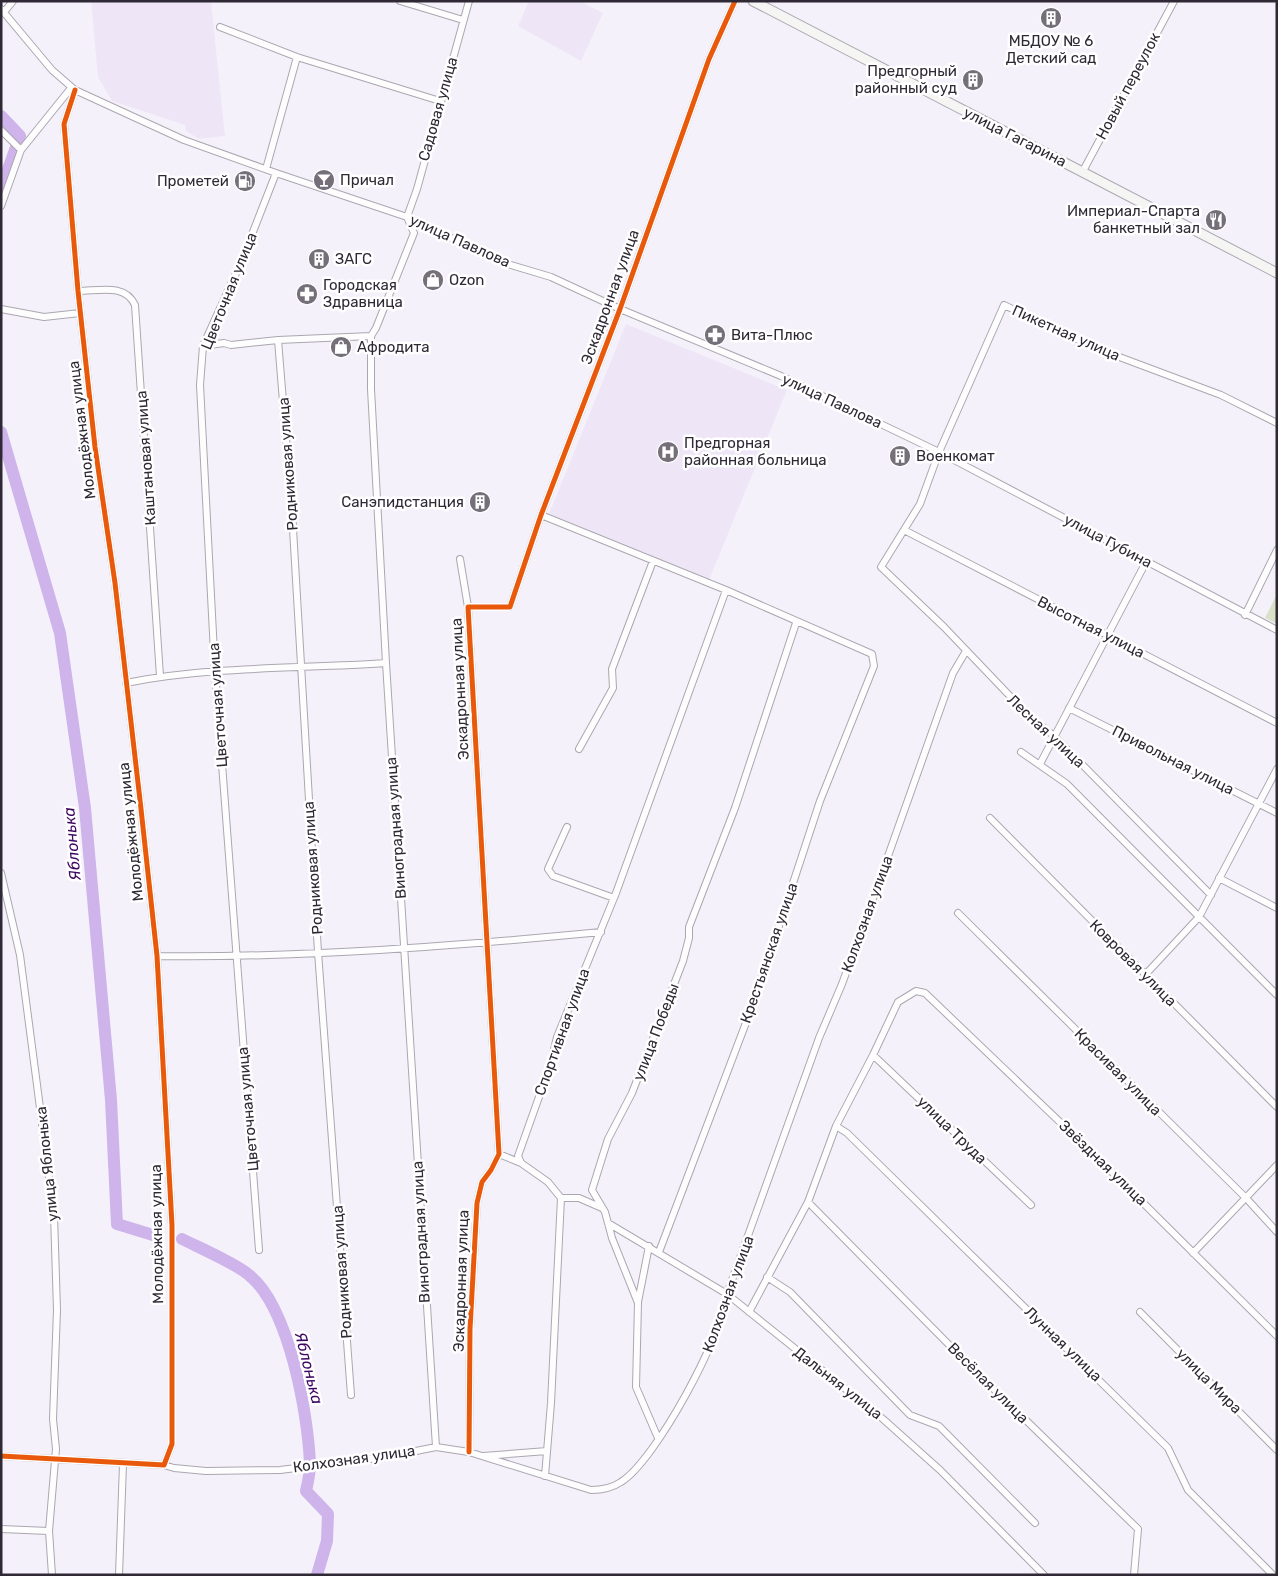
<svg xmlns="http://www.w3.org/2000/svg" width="1278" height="1576" viewBox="0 0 1278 1576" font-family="Rubik,sans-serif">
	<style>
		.built { fill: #eee6f7 }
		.green { fill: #d9e2c9 }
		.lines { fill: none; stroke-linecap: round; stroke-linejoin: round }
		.river { stroke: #ceb4eb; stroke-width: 12 }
		.street-casing { stroke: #aba7b0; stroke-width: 8 }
		.secondary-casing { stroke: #aba7b0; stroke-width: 11 }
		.street { stroke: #fefdfe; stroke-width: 6 }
		.secondary { stroke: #f5f5f4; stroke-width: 9 }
		.cycleway-casing { stroke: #fff; stroke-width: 8 }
		.cycleway { stroke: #e8590c; stroke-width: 5 }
		.labels { text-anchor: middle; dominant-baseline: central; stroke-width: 5; stroke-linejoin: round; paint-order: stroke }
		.poi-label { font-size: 15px; fill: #2e2934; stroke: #fff; text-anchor: start }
		.street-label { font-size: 15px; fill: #2e2934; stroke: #fff }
		.water-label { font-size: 16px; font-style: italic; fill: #3e0762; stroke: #fff }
	</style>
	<rect width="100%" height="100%" fill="#f5f1fa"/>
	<path class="built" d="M 91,1 L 211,1 L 225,136 L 199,139 L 186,131 L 185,125 L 112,101 L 98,77 Z
		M 529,1 L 580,1 L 603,13 L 581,61 L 518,26 Z
		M 626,324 L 787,390 L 709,580 L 549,514 Z"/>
	<path class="green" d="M 1276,596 L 1277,596 L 1277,624 L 1265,618 Z"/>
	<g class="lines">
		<path class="river" d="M 1,116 L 20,136 L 1,189
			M 1,432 L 60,633 L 85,808 L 111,1100 L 117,1224 L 153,1235
			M 182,1239 C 200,1248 235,1263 249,1275 C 289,1307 308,1414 310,1464 C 310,1473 308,1482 306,1491 L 328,1514 L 327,1541 L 317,1575"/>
		<g class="street-casing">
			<path id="street" d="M 400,1 L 463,20
				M 1,9 L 52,70 L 75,90 L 184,140 L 276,173 L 407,217 L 504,263 L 551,277 L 620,309 L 781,376 L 939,452 L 1277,630
				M 4,12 L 13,1
				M 220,27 L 297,57 L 440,101
				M 1,130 L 21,150
				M 266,169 L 297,57
				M 1083,171 L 1174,1
				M 1,206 L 21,150 L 71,88
				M 78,291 C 99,291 125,283 135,305 L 160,676
				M 1,309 L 44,317 L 80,313
				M 278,340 L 292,512 L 318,952 L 351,1395
				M 203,346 L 224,343 L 231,345 L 278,340 L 371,336
				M 541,515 L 726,590 L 872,654 L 874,666 L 820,801 L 755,999 L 659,1252
				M 906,531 L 1277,723
				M 460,559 L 468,607
				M 1245,615 L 1277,550
				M 126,683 C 211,666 299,669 386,663
				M 1069,708 L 1277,813
				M 579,749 L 613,688 L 612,669 L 653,561
				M 1021,752 L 1067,784 L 1277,995
				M 1040,764 L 1146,562
				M 990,818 L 1277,1107
				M 567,827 L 548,869 L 553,876 L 614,898
				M 1,873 L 20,955 L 54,1215 L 57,1310 L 53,1419 L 56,1449 L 49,1531 L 52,1575
				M 1219,878 L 1277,908
				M 1211,895 L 1054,736 L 1029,716 L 944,627 L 881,567 L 920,504 L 939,452 L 1004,305 L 1098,349 L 1221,395 L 1277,423
				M 958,913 L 1246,1198 L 1277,1232
				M 157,956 C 305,958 454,946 601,932
				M 1145,975 L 1199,917 L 1277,769
				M 873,1055 L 1031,1205
				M 836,1126 L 847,1133 L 1168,1448 L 1188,1490 L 1273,1575
				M 499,1154 L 521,1163
				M 561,1198 L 579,1198 L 602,1208
				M 808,1202 L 972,1368 L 1138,1529 L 1134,1575
				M 608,1223 L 727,1294 L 883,1419 L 940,1470 L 1044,1575
				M 259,1250 L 215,672 L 200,385 L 203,346 L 242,260 L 276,173
				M 1193,1253 L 1277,1165
				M 767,1277 L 790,1292 L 910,1415 L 939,1426 L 1035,1523
				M 638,1302 L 649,1246
				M 749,1312 L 808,1202 L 836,1126 L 873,1055 L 898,1002 L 916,991 L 925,993 L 1109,1169 L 1277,1336
				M 1140,1312 L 1277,1450
				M 658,1438 L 636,1387 L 638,1303 L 612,1238 L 605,1212 L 592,1190 L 608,1139 L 632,1093 L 683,961 L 689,938 L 689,927 L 735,808 L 796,623
				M 436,1447 L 386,663 L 371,389 L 371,336 L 376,328 L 414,233 L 407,217 L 417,189 L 469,1
				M 469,1452 L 470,1329 L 477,1203 L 482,1182 L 491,1170 L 499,1154 L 468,607 L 510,607 L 541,515 L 620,309 L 709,59 L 735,1
				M 1,1456 L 164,1465 L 172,1444 L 172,1225 L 157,956 L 141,809 L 115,583 L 95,447 L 78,291 L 64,124 L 75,90
				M 483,1456 L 547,1451
				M 164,1465 L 174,1468 L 206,1471 L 280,1470 L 386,1457 L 436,1447 L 469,1452 L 591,1490 C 601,1490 612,1488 621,1482 C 656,1460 723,1335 727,1294 L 819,1038 L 842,984 L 876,890 L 953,673 L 966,651
				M 545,1476 L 551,1403 L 561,1198 L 548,1182 L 521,1163 L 518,1156 L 550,1066 L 557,1037 L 616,893 L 726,590
				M 1,1529 L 49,1531
				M 119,1575 L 123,1464"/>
		</g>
		<g class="secondary-casing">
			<path id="secondary" d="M 753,1 L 1277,273"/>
		</g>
		<use href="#street" class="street"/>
		<use href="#secondary" class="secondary"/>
		<g class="cycleway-casing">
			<path id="cycleway" d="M 469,1452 L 470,1329 L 477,1203 L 482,1182 L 491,1170 L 499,1154 L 468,607 L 510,607 L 541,515 L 620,309 L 709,59 L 735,1
				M 1,1456 L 164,1465 L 172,1444 L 172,1225 L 157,956 L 141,809 L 115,583 L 95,447 L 78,291 L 64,124 L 75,90"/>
		</g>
		<use href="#cycleway" class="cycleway"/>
	</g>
	<defs>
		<g id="building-disc" transform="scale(1.125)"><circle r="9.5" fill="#746f79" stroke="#fff"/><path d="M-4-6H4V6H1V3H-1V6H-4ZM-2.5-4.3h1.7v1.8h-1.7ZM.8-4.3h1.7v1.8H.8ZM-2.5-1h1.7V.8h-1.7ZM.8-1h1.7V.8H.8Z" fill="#fff"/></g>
		<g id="bar-disc" transform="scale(1.125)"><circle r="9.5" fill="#746f79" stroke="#fff"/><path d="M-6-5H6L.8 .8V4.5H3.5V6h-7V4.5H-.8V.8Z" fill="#fff"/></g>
		<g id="fuel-disc" transform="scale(1.125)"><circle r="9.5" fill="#746f79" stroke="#fff"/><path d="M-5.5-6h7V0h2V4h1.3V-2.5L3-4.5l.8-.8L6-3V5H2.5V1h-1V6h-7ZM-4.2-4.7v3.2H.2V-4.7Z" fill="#fff"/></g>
		<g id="restaurant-disc" transform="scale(1.125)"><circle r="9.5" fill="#746f79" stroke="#fff"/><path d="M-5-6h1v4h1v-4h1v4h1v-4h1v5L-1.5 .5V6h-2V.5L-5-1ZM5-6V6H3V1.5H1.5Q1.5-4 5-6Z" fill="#fff"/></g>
		<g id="shop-disc" transform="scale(1.125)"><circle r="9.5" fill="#746f79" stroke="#fff"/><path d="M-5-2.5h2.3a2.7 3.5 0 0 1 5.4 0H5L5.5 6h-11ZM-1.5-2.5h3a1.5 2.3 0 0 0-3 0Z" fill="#fff"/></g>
		<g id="pharmacy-disc" transform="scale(1.125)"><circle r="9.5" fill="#746f79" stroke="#fff"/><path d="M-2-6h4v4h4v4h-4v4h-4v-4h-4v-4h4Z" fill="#fff"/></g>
		<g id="hospital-disc" transform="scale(1.125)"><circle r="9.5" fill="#746f79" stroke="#fff"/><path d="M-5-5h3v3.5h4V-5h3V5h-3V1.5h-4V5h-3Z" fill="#fff"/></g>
	</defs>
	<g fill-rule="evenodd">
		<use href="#building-disc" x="1051" y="18"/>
		<use href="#building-disc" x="973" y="80"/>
		<use href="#bar-disc" x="324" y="180"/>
		<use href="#fuel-disc" x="245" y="181"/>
		<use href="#restaurant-disc" x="1216" y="220"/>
		<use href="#building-disc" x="319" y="259"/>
		<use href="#shop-disc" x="433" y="280"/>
		<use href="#pharmacy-disc" x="307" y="294"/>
		<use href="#pharmacy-disc" x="715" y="335"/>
		<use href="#shop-disc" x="341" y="347"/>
		<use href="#hospital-disc" x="668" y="452"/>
		<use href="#building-disc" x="900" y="456"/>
		<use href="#building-disc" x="480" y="502"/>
	</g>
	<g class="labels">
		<g class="poi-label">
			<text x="1051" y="41" text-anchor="middle">МБДОУ № 6<tspan x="1051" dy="17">Детский сад</tspan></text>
			<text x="957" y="71" text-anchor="end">Предгорный<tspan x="957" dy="17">районный суд</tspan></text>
			<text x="340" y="180">Причал</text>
			<text x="229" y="181" text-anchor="end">Прометей</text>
			<text x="1200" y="211" text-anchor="end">Империал-Спарта<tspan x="1200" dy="17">банкетный зал</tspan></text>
			<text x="335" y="259">ЗАГС</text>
			<text x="449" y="280">Ozon</text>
			<text x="323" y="285">Городская<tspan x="323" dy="17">Здравница</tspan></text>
			<text x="731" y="335">Вита-Плюс</text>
			<text x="357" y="347">Афродита</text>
			<text x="684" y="443">Предгорная<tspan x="684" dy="17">районная больница</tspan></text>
			<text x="916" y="456">Военкомат</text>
			<text x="464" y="502" text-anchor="end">Санэпидстанция</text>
		</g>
		<g class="street-label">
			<text transform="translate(1128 86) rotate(-62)">Новый переулок</text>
			<text transform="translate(438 109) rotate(-74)">Садовая улица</text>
			<text transform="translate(1015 137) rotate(27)">улица Гагарина</text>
			<text transform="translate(460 241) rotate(24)">улица Павлова</text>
			<text transform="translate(229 291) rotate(-68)">Цветочная улица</text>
			<text transform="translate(610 297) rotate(-70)">Эскадронная улица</text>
			<text transform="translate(1066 333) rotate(24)">Пикетная улица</text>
			<text transform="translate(832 401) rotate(25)">улица Павлова</text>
			<text transform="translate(82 430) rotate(-97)">Молодёжная улица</text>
			<text transform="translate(146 458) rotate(-94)">Каштановая улица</text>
			<text transform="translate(288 464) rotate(-94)">Родниковая улица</text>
			<text transform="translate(1108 541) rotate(28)">улица Губина</text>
			<text transform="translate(1091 627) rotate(27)">Высотная улица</text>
			<text transform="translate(460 689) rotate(-93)">Эскадронная улица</text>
			<text transform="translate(218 705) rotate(-94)">Цветочная улица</text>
			<text transform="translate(1046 731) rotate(43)">Лесная улица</text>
			<text transform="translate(1173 760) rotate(27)">Привольная улица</text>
			<text transform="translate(396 828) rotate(-94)">Виноградная улица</text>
			<text transform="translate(131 832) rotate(-96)">Молодёжная улица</text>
			<text transform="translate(313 868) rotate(-94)">Родниковая улица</text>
			<text transform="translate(867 914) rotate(-70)">Колхозная улица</text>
			<text transform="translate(769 953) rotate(-71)">Крестьянская улица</text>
			<text transform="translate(1133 963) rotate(45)">Ковровая улица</text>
			<text transform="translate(562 1032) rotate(-70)">Спортивная улица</text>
			<text transform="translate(656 1032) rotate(-69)">улица Победы</text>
			<text transform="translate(1118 1072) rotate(45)">Красивая улица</text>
			<text transform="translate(248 1109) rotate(-95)">Цветочная улица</text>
			<text transform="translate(952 1130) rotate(44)">улица Труда</text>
			<text transform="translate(1103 1163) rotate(44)">Звёздная улица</text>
			<text transform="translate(47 1164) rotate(-96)">улица Яблонька</text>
			<text transform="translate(421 1232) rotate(-93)">Виноградная улица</text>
			<text transform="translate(157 1234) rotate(-91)">Молодёжная улица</text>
			<text transform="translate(342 1272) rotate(-94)">Родниковая улица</text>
			<text transform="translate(461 1281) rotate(-88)">Эскадронная улица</text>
			<text transform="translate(728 1294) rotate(-70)">Колхозная улица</text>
			<text transform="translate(1063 1344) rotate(44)">Лунная улица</text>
			<text transform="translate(1209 1381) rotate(45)">улица Мира</text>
			<text transform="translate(838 1383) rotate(38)">Дальняя улица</text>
			<text transform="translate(988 1383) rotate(45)">Весёлая улица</text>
			<text transform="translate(354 1459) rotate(-8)">Колхозная улица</text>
		</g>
		<g class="water-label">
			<text transform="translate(72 844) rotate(-95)">Яблонька</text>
			<text transform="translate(309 1368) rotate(76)">Яблонька</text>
		</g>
	</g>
	<rect width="1278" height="1576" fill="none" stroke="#2e2934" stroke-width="5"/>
</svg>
